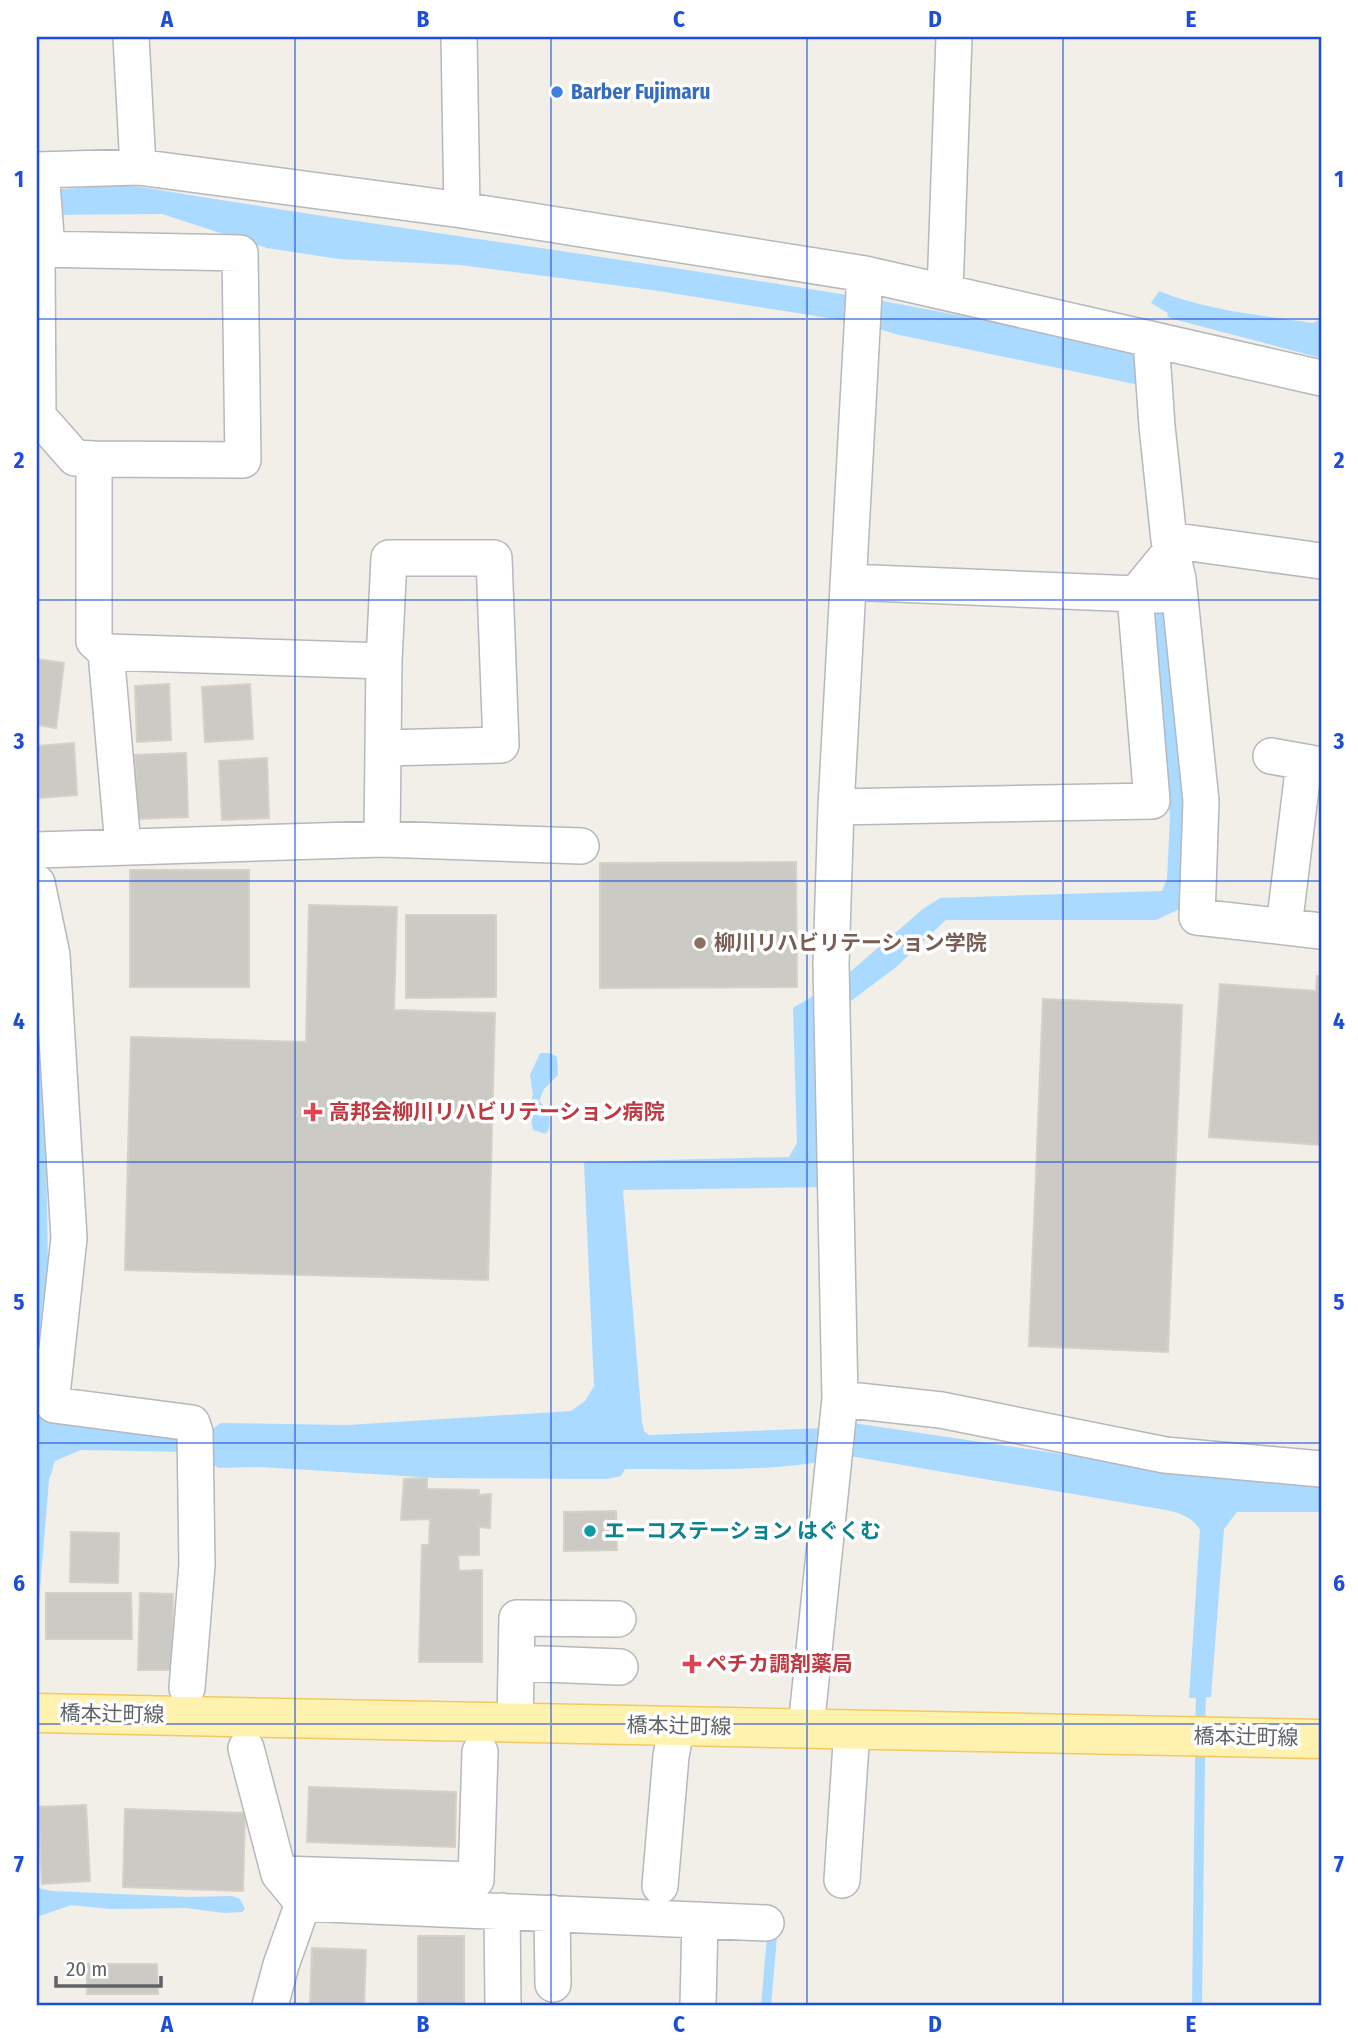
<svg xmlns="http://www.w3.org/2000/svg" width="1358" height="2043" viewBox="0 0 1358 2043" font-family="'Fira Sans Condensed','Noto Sans JP',sans-serif">
	<style>
		.water { fill: #aadaff }
		.lines { fill: none; stroke-linecap: round; stroke-linejoin: round }
		.stream { stroke: #aadaff; stroke-width: 10 }
		.building { fill: #cccac5; stroke: #d6d1c6; stroke-width: 2 }
		.minor-casing { stroke: #b5b8bc; stroke-width: 38 }
		.major-casing { stroke: #f2c960; stroke-width: 41 }
		.minor { stroke: #fff; stroke-width: 35 }
		.major { stroke: #fff2af; stroke-width: 38 }
		.grid { fill: none; stroke: #1d4ed8; stroke-width: 2; stroke-opacity: 0.55 }
		.shop-dot { fill: #3f7fe0; stroke: #fff; stroke-width: 2.5 }
		.education-dot { fill: #8d6e63; stroke: #fff; stroke-width: 2.5 }
		.health-dot { fill: #e0444e; stroke: #fff; stroke-width: 2.5 }
		.culture-dot { fill: #0f9aa8; stroke: #fff; stroke-width: 2.5 }
		.labels { text-anchor: middle; dominant-baseline: central; stroke-width: 7; stroke-linejoin: round; paint-order: stroke }
		.shop-label { font-size: 21px; font-weight: bold; fill: #366cbe; stroke: #fff; text-anchor: start }
		.education-label { font-size: 21px; font-weight: bold; fill: #785e54; stroke: #fff; text-anchor: start }
		.health-label { font-size: 21px; font-weight: bold; fill: #be3a42; stroke: #fff; text-anchor: start }
		.culture-label { font-size: 21px; font-weight: bold; fill: #0d838f; stroke: #fff; text-anchor: start }
		.street-label { font-size: 21px; fill: #5f6368; stroke: #fff }
		.neatline { fill: none; stroke: #1d4ed8; stroke-width: 2.5 }
		.grid-label { font-size: 23px; text-anchor: middle; font-weight: bold; fill: #1d4ed8 }
	</style>
	<rect width="100%" height="100%" fill="#f1efe8"/>
	<path class="water" d="M 117,185 L 141,187 C 374,226 608,256 841,294 C 940,310 1038,332 1137,351 L 1139,385 L 895,334 L 860,323 L 652,290 L 460,265 L 339,259 L 267,248 L 162,214 L 37,215 L 37,191 Z
		M 1159,291 C 1208,311 1261,315 1313,323 L 1321,319 L 1321,358 L 1173,319 L 1167,316 L 1168,313 L 1151,303 Z
		M 1152,607 L 1173,620 L 1194,822 L 1184,907 L 1156,920 L 946,920 L 895,968 L 820,1024 L 824,1187 L 623,1190 L 642,1422 L 644,1431 L 649,1435 L 824,1428 L 853,1423 L 1136,1465 L 1321,1481 L 1321,1512 L 1237,1512 L 1224,1529 L 1211,1697 L 1189,1698 L 1200,1530 C 1190,1511 1163,1510 1143,1506 L 850,1456 C 782,1473 695,1469 625,1469 L 621,1476 L 607,1479 L 436,1478 L 261,1467 L 219,1468 L 190,1452 L 81,1450 L 55,1461 L 49,1480 L 37,1626 L 37,952 L 45,1086 L 48,1269 L 39,1399 L 202,1436 L 221,1423 L 347,1425 L 571,1411 L 585,1401 L 594,1386 L 584,1162 L 789,1157 L 797,1143 L 793,1008 L 843,978 L 923,909 L 940,898 L 1162,891 L 1167,879 L 1170,817 Z
		M 540,1053 L 550,1053 L 557,1057 L 558,1075 L 544,1089 L 539,1101 C 549,1110 553,1123 546,1134 L 533,1130 L 529,1106 L 533,1095 L 530,1075 Z
		M 37,1869 L 39,1888 L 51,1891 L 188,1897 L 232,1896 L 240,1899 L 245,1909 L 242,1912 L 224,1913 L 186,1908 L 110,1909 L 71,1905 L 37,1917 Z"/>
	<g class="lines">
		<path class="stream" d="M 766,2006 L 773,1925
			M 1197,2006 L 1201,1684"/>
	</g>
	<path class="building" d="M 37,659 L 64,663 L 56,728 L 37,725 Z
		M 169,684 L 171,740 L 137,742 L 135,686 Z
		M 250,684 L 253,739 L 205,742 L 202,687 Z
		M 74,743 L 77,795 L 39,798 L 37,746 Z
		M 186,753 L 188,817 L 137,819 L 135,755 Z
		M 267,758 L 269,818 L 222,820 L 219,761 Z
		M 796,862 L 797,987 L 600,988 L 600,863 Z
		M 130,870 L 249,870 L 249,987 L 130,987 Z
		M 309,905 L 397,907 L 394,1010 L 495,1013 L 488,1280 L 125,1270 L 131,1037 L 306,1042 Z
		M 406,915 L 496,915 L 496,997 L 406,998 Z
		M 1317,976 L 1321,976 L 1321,1145 L 1209,1137 L 1220,984 L 1316,991 Z
		M 1043,999 L 1182,1005 L 1168,1352 L 1029,1346 Z
		M 427,1478 L 427,1489 L 479,1490 L 479,1495 L 491,1494 L 490,1528 L 479,1527 L 479,1555 L 458,1555 L 459,1571 L 482,1570 L 482,1662 L 419,1662 L 422,1545 L 429,1545 L 430,1519 L 401,1520 L 404,1479 Z
		M 616,1511 L 617,1550 L 564,1551 L 564,1512 Z
		M 71,1532 L 119,1533 L 118,1583 L 70,1582 Z
		M 46,1593 L 131,1593 L 132,1639 L 46,1639 Z
		M 140,1593 L 173,1594 L 172,1670 L 138,1670 Z
		M 309,1787 L 456,1792 L 455,1847 L 307,1842 Z
		M 86,1805 L 90,1881 L 42,1884 L 38,1807 Z
		M 125,1809 L 245,1813 L 243,1891 L 123,1887 Z
		M 418,1936 L 464,1936 L 464,2006 L 418,2006 Z
		M 312,1948 L 366,1950 L 364,2006 L 310,2006 Z
		M 87,1964 L 157,1964 L 158,1994 L 87,1994 Z"/>
	<g class="lines">
		<g class="minor-casing">
			<path id="minor" d="M 131,37 L 138,167
				M 459,37 L 462,210
				M 37,170 L 138,167 L 462,210 L 865,274 L 1321,378
				M 41,170 L 47,249
				M 37,249 L 240,253 L 243,460 L 94,459
				M 37,254 L 38,416 L 75,458 L 94,459 L 94,641 L 106,652 L 123,846
				M 945,292 L 954,37
				M 1151,339 L 1157,426 L 1169,540 L 1178,579 L 1201,801 L 1197,917 L 1321,931
				M 1169,540 L 1321,561
				M 848,582 L 1160,595
				M 106,652 L 384,661 L 382,839
				M 384,661 L 389,558 L 494,558 L 501,745 L 384,748
				M 1271,756 L 1321,765
				M 836,807 L 1152,801 L 1135,595 L 1171,551
				M 37,850 L 382,839 L 581,846
				M 37,883 L 52,955 L 69,1238 L 52,1395 L 54,1405 L 192,1423 L 195,1432 L 197,1565 L 187,1688
				M 1284,927 L 1304,763
				M 840,1399 L 941,1410 L 1165,1455 L 1321,1469
				M 517,1663 L 620,1667
				M 515,1722 L 517,1618 L 618,1619
				M 806,1728 L 840,1399 L 831,964 L 836,807 L 865,274
				M 246,1748 L 279,1874 L 303,1903 L 766,1923
				M 279,1874 L 476,1880 L 480,1752
				M 842,1880 L 852,1729
				M 660,1886 L 671,1756 L 677,1726
				M 502,1911 L 503,2006
				M 552,1913 L 553,1984
				M 270,2006 L 281,1965 L 303,1903
				M 698,2006 L 700,1920"/>
		</g>
		<g class="major-casing">
			<path id="major" d="M 37,1713 L 1321,1739"/>
		</g>
		<use href="#minor" class="minor"/>
		<use href="#major" class="major"/>
	</g>
	<path class="grid" d="M 295,37 L 295,2006M 551,37 L 551,2006M 807,37 L 807,2006M 1063,37 L 1063,2006M 37,319 L 1321,319M 37,600 L 1321,600M 37,881 L 1321,881M 37,1162 L 1321,1162M 37,1443 L 1321,1443M 37,1724 L 1321,1724"/>
	<circle class="shop-dot" cx="557" cy="92" r="7"/>
	<circle class="education-dot" cx="700" cy="943" r="7"/>
	<g class="health-dot">
		<path d="M309.5 1101.5h7v7h7v7h-7v7h-7v-7h-7v-7h7z"/>
		<path d="M688.5 1653.5h7v7h7v7h-7v7h-7v-7h-7v-7h7z"/>
	</g>
	<circle class="culture-dot" cx="590" cy="1531" r="7"/>
	<g class="labels">
		<g class="shop-label">
			<text x="571" y="92">Barber Fujimaru</text>
		</g>
		<g class="education-label">
			<text x="714" y="943">柳川リハビリテーション学院</text>
		</g>
		<g class="health-label">
			<text x="329" y="1112">高邦会柳川リハビリテーション病院</text>
			<text x="706" y="1664">ペチカ調剤薬局</text>
		</g>
		<g class="culture-label">
			<text x="604" y="1531">エーコステーション はぐくむ</text>
		</g>
		<g class="street-label">
			<text transform="translate(112 1714) rotate(1)">橋本辻町線</text>
			<text transform="translate(679 1726) rotate(1)">橋本辻町線</text>
			<text transform="translate(1246 1737) rotate(1)">橋本辻町線</text>
		</g>
	</g>
	<rect width="1358" height="2043" fill="none" stroke="#ffffff" stroke-width="77"/>
	<path d="M56 1976v10h105v-10" fill="none" stroke="#5f6368" stroke-width="3.5"/>
	<text x="66" y="1976" font-size="21" fill="#5f6368" stroke="#ffffff" stroke-width="5" paint-order="stroke">20 m</text>
	<rect x="38" y="38" width="1282" height="1966" class="neatline"/>
	<g class="grid-label">
		<text x="167" y="27">A</text>
		<text x="423" y="27">B</text>
		<text x="679" y="27">C</text>
		<text x="935" y="27">D</text>
		<text x="1191" y="27">E</text>
		<text x="19" y="187">1</text>
		<text x="1339" y="187">1</text>
		<text x="19" y="468">2</text>
		<text x="1339" y="468">2</text>
		<text x="19" y="749">3</text>
		<text x="1339" y="749">3</text>
		<text x="19" y="1029">4</text>
		<text x="1339" y="1029">4</text>
		<text x="19" y="1310">5</text>
		<text x="1339" y="1310">5</text>
		<text x="19" y="1591">6</text>
		<text x="1339" y="1591">6</text>
		<text x="19" y="1872">7</text>
		<text x="1339" y="1872">7</text>
		<text x="167" y="2032">A</text>
		<text x="423" y="2032">B</text>
		<text x="679" y="2032">C</text>
		<text x="935" y="2032">D</text>
		<text x="1191" y="2032">E</text>
	</g>
</svg>
